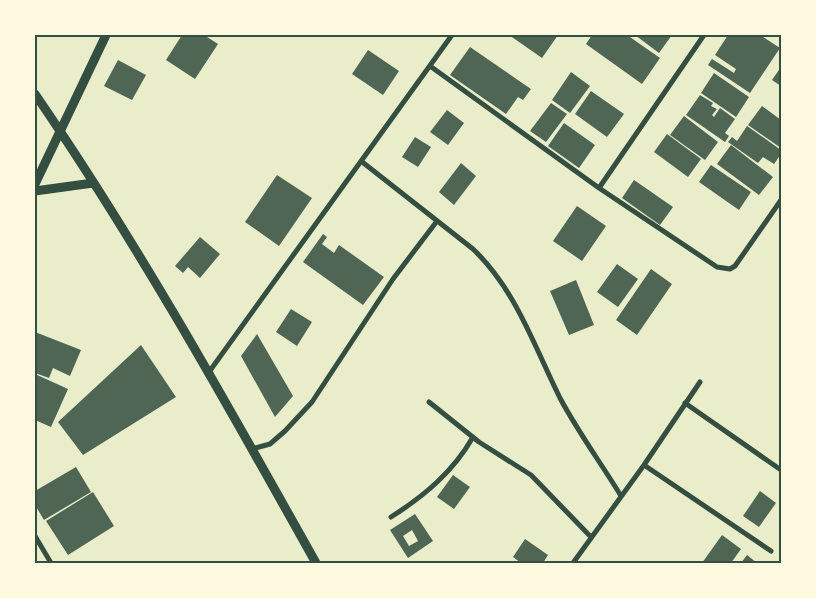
<svg xmlns="http://www.w3.org/2000/svg" width="816" height="598" viewBox="0 0 816 598" font-family="'PT Sans',sans-serif">
	<style>
		.building { fill: #4f6655; fill-rule: evenodd }
		.lines { fill: none; stroke-linecap: round; stroke-linejoin: round }
		.minor { stroke: #344e41; stroke-width: 5 }
		.tertiary { stroke: #344e41; stroke-width: 9 }
		.neatline { fill: none; stroke: #344e41; stroke-width: 2 }
	</style>
	<rect width="100%" height="100%" fill="#e9edc9"/>
	<path class="building" d="M 182,35 L 204,35 L 218,44 L 195,79 L 166,60 Z
		M 509,35 L 558,35 L 542,58 Z
		M 592,35 L 627,35 L 660,58 L 642,84 L 586,44 Z
		M 635,35 L 672,35 L 659,53 Z
		M 728,35 L 760,35 L 780,48 L 750,93 L 708,65 L 712,59 L 734,73 L 736,69 L 715,55 Z
		M 470,47 L 531,89 L 523,100 L 518,97 L 506,114 L 450,75 Z
		M 368,50 L 399,71 L 383,95 L 352,74 Z
		M 118,60 L 146,75 L 132,100 L 104,86 Z
		M 781,67 L 781,86 L 772,80 Z
		M 571,72 L 590,86 L 570,113 L 552,100 Z
		M 714,73 L 749,97 L 736,117 L 701,93 Z
		M 591,91 L 624,114 L 607,137 L 575,114 Z
		M 700,95 L 713,103 L 711,106 L 717,109 L 712,115 L 714,117 L 720,108 L 735,119 L 725,133 L 729,136 L 725,142 L 686,115 Z
		M 551,103 L 567,114 L 546,142 L 530,131 Z
		M 762,106 L 781,120 L 781,148 L 748,125 Z
		M 447,110 L 464,123 L 448,145 L 430,132 Z
		M 684,116 L 718,142 L 705,160 L 670,135 Z
		M 564,123 L 595,145 L 579,168 L 548,146 Z
		M 747,126 L 781,150 L 781,154 L 774,164 L 763,157 L 758,163 L 728,142 L 732,137 L 737,141 Z
		M 667,134 L 701,159 L 688,177 L 654,152 Z
		M 415,137 L 431,147 L 418,167 L 402,157 Z
		M 731,145 L 773,177 L 759,195 L 717,164 Z
		M 461,163 L 476,176 L 454,205 L 439,192 Z
		M 711,165 L 751,192 L 739,210 L 699,182 Z
		M 277,175 L 312,198 L 279,246 L 245,222 Z
		M 634,180 L 673,207 L 660,225 L 622,198 Z
		M 577,206 L 606,226 L 582,261 L 553,241 Z
		M 323,234 L 327,237 L 322,244 L 334,253 L 339,245 L 384,277 L 363,305 L 303,262 Z
		M 200,237 L 220,254 L 200,278 L 188,267 L 183,273 L 175,266 Z
		M 617,264 L 638,279 L 618,307 L 597,292 Z
		M 651,269 L 672,284 L 637,335 L 616,320 Z
		M 576,280 L 594,325 L 569,335 L 550,291 Z
		M 291,309 L 312,322 L 297,346 L 276,332 Z
		M 35,332 L 81,350 L 70,376 L 53,368 L 49,378 L 35,373 Z
		M 257,334 L 293,396 L 275,417 L 241,356 Z
		M 141,345 L 176,397 L 83,455 L 58,422 Z
		M 35,374 L 68,389 L 51,427 L 35,420 Z
		M 76,467 L 91,492 L 44,520 L 35,505 L 35,491 Z
		M 453,475 L 470,487 L 454,509 L 437,497 Z
		M 760,491 L 776,503 L 759,527 L 743,516 Z
		M 93,492 L 114,526 L 68,555 L 46,521 Z
		M 415,514 L 433,541 L 408,558 L 390,530 ZM 412,530 L 418,541 L 409,546 L 403,536 Z
		M 722,535 L 741,549 L 731,563 L 702,563 Z
		M 525,539 L 548,555 L 543,563 L 521,563 L 513,557 Z
		M 747,555 L 757,563 L 741,563 Z"/>
	<g class="lines">
		<path class="minor" d="M 430,66 L 599,188 L 717,267 L 730,269 L 735,266 L 781,200
			M 361,161 L 473,249 C 516,290 534,346 560,398 C 578,432 601,463 621,496
			M 599,188 L 704,35
			M 209,372 L 452,35
			M 429,402 L 479,442 L 531,475 L 591,537
			M 685,403 L 781,470
			M 252,449 L 270,444 L 285,431 L 312,402 L 393,279 L 437,221
			M 644,465 L 771,551
			M 391,517 C 424,496 453,472 473,437
			M 35,536 L 51,563
			M 573,563 L 644,465 L 700,382"/>
		<path class="tertiary" d="M 35,94 C 138,244 227,404 316,563
			M 35,184 L 106,35
			M 35,191 L 93,183"/>
	</g>
	<rect width="816" height="598" fill="none" stroke="#fefae0" stroke-width="72"/>
	<rect x="36" y="36" width="744" height="526" class="neatline"/>
</svg>
